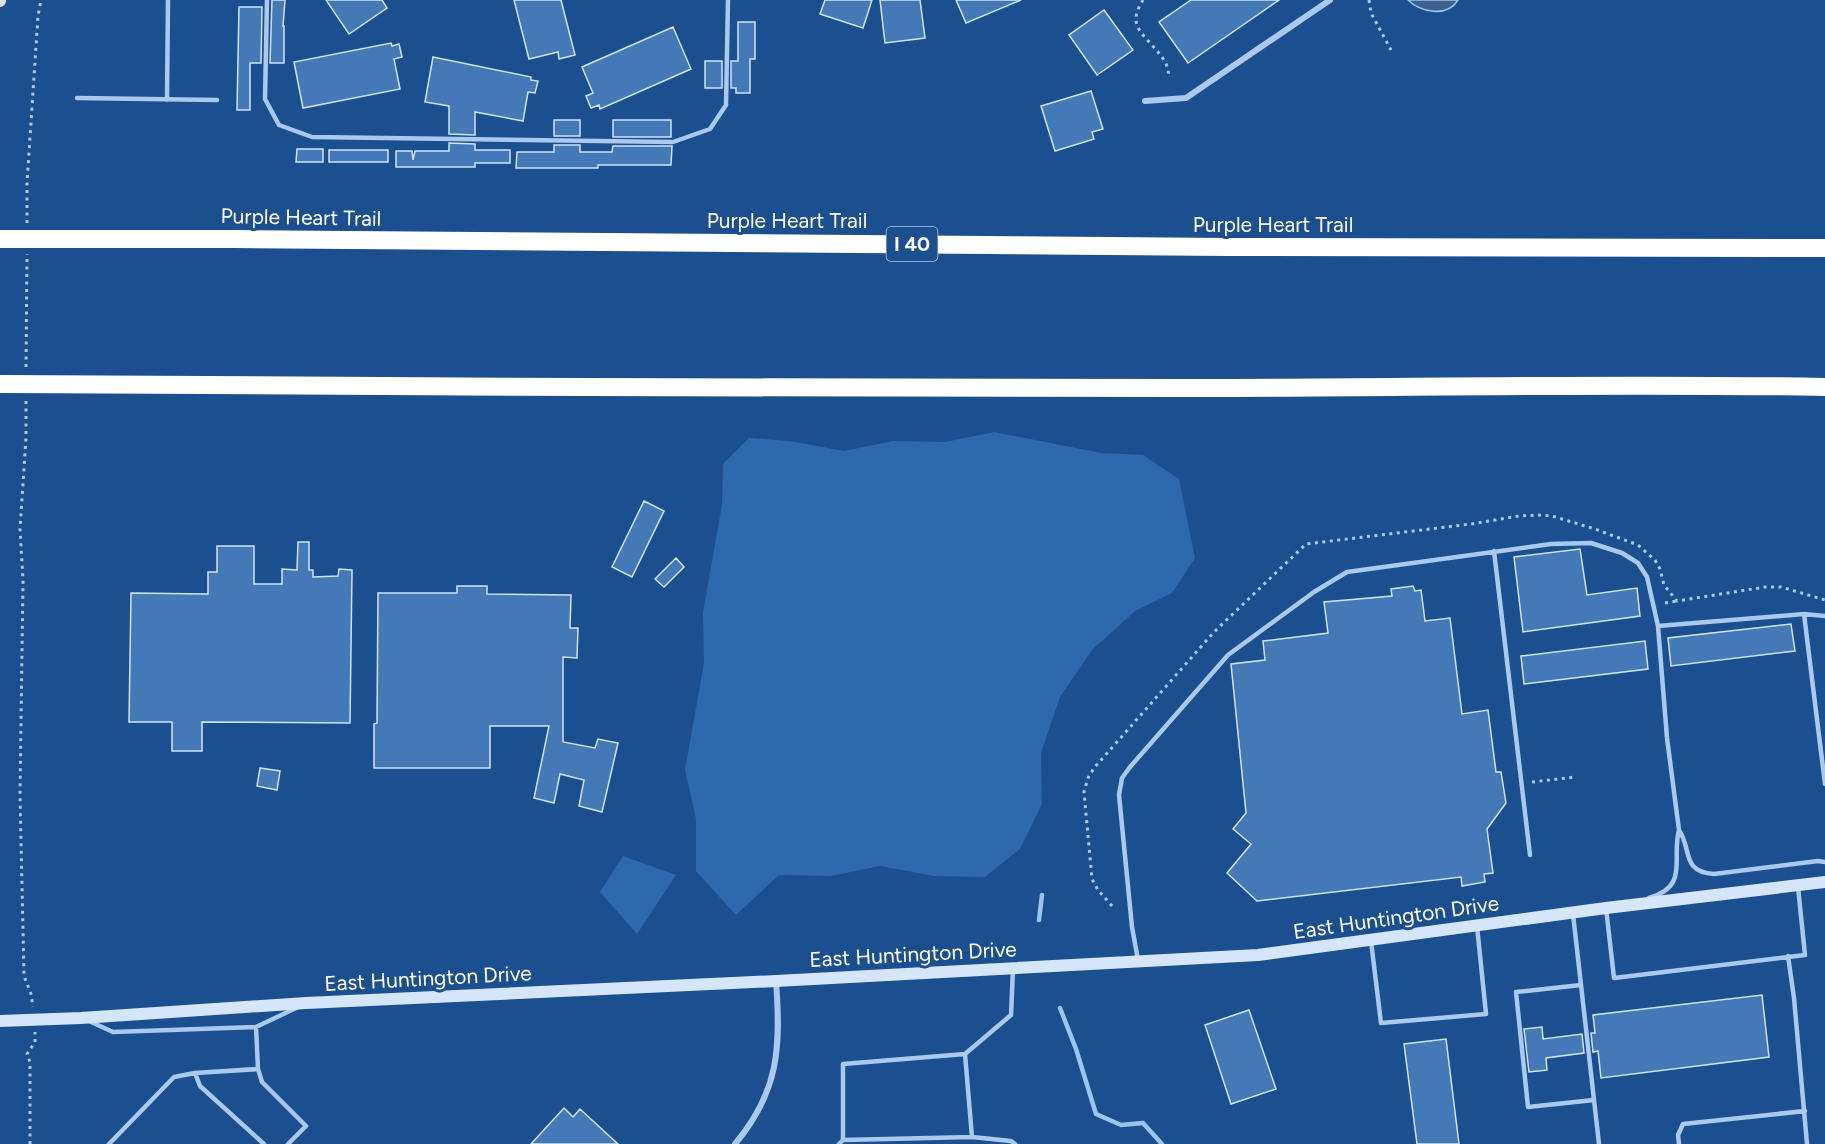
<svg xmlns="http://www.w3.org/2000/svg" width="1825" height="1144" viewBox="0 0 1825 1144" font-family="Figtree,sans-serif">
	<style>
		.green { fill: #2e69ad }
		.water { fill: #3c6290; stroke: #9cc4f0; stroke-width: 1.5 }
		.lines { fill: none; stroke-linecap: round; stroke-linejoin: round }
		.stream { stroke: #9cc4f0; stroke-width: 4.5 }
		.building { fill: #4478b7; stroke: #cfe3fa; stroke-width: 1.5 }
		.path { stroke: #a9c9ee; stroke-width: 3; stroke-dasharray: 3 4.5; stroke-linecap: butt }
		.lane { stroke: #a9c9ee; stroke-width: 4.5 }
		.street { stroke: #a9c9ee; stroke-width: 6 }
		.secondary { stroke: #d6e6fa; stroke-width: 12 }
		.highway { stroke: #fff; stroke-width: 18 }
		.labels { text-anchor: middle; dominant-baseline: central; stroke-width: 6; stroke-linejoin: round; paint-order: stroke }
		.shield { fill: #1b4f8f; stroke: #bbcadd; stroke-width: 1.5 }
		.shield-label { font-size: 20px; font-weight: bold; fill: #fff }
		.street-label { font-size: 21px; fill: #fff; stroke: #1b4f8f }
	</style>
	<rect width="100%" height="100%" fill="#1b4f8f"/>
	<path class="green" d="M 994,432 L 1101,453 L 1143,455 L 1179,479 L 1195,558 L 1172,593 L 1135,611 L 1092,650 L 1060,697 L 1041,753 L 1042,804 L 1020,849 L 985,877 L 934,876 L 880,866 L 831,876 L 779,875 L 736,915 L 696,871 L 696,819 L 685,770 L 704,663 L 703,612 L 722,505 L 723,464 L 749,438 L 790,441 L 844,451 L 893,441 L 945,442 Z
		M 623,856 L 676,875 L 637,934 L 600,892 Z"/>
	<path class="water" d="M 1408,0 L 1458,0 C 1447,18 1420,12 1408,0 Z"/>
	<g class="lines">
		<path class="stream" d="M 1039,920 L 1042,895
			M 1060,1008 L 1076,1049 L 1096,1114 L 1121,1125 L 1143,1123 L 1162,1144"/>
	</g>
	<path class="building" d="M 272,0 L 285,0 L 283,26 L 284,26 L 284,63 L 270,63 Z
		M 326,0 L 382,0 L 387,8 L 349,34 Z
		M 514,0 L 561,0 L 575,55 L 559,59 L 558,52 L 529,59 Z
		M 825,0 L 872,0 L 863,28 L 820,14 Z
		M 880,0 L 920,0 L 925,38 L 885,43 Z
		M 956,0 L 1021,0 L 966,23 Z
		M 1191,0 L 1279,0 L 1188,63 L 1159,22 Z
		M 239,7 L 262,7 L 261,63 L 250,63 L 250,110 L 237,110 Z
		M 1104,10 L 1133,50 L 1097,75 L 1069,35 Z
		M 738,22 L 755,22 L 755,59 L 750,59 L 750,93 L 736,93 L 736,88 L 731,88 L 731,61 L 738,61 Z
		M 673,27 L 691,69 L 600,109 L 599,105 L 591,108 L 586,96 L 593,93 L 582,67 Z
		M 391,43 L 392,46 L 399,44 L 402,57 L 394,59 L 400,89 L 303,108 L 294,62 Z
		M 433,57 L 531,77 L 531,80 L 538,81 L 535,93 L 528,92 L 523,121 L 475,112 L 475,135 L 449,134 L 449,106 L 425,102 Z
		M 705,61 L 722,61 L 722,88 L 705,88 Z
		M 1091,91 L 1103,129 L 1092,132 L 1094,139 L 1055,151 L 1041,106 Z
		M 554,120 L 580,120 L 580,136 L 554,136 Z
		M 613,120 L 671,120 L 671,137 L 613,137 Z
		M 449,143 L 475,144 L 475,150 L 510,150 L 510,163 L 475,163 L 475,167 L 396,167 L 396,151 L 412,151 L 413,160 L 415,151 L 449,151 Z
		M 554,145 L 580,145 L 580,152 L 612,152 L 613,146 L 672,146 L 671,165 L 598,165 L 598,168 L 516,168 L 517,152 L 554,152 Z
		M 297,149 L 323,149 L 323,162 L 296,162 Z
		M 329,150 L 388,150 L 388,162 L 329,162 Z
		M 644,501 L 664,511 L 632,577 L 612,567 Z
		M 298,542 L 309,542 L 309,570 L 313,570 L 313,577 L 338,576 L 339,569 L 352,570 L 350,723 L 202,722 L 202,751 L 172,751 L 172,722 L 129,722 L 131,593 L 208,594 L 208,572 L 217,572 L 217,546 L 254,546 L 254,584 L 282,584 L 282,569 L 297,570 Z
		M 1580,549 L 1587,595 L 1637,588 L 1640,616 L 1523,632 L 1514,557 Z
		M 676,558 L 684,567 L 664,587 L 655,579 Z
		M 457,586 L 487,586 L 487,594 L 571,595 L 570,628 L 578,628 L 577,658 L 563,657 L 563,742 L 595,748 L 598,739 L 618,743 L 602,812 L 579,806 L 584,780 L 560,774 L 554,803 L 534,798 L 549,726 L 490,726 L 490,768 L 374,768 L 374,724 L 377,723 L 378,593 L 457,593 Z
		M 1413,586 L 1415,591 L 1421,590 L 1425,621 L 1450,618 L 1462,714 L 1488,710 L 1496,772 L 1501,772 L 1506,803 L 1487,829 L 1493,873 L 1484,874 L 1485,882 L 1462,886 L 1461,877 L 1257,901 L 1227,873 L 1251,844 L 1233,829 L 1246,813 L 1231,664 L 1265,660 L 1263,641 L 1328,633 L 1324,602 L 1392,596 L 1391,589 Z
		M 1791,624 L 1795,651 L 1671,666 L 1668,638 Z
		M 1645,641 L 1648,669 L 1524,684 L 1521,656 Z
		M 260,768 L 280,771 L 277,790 L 257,786 Z
		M 1762,995 L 1769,1057 L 1601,1078 L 1598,1051 L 1593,1052 L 1591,1033 L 1595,1033 L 1593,1015 Z
		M 1249,1010 L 1276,1089 L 1231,1104 L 1205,1025 Z
		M 1542,1027 L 1543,1039 L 1582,1034 L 1584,1053 L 1546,1058 L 1547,1070 L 1529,1072 L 1524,1029 Z
		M 1446,1039 L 1459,1144 L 1417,1144 L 1404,1044 Z
		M 564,1108 L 573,1117 L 580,1109 L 618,1144 L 531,1144 Z"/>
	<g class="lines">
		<path class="path" d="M 1143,0 C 1140,5 1136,12 1136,18 C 1134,37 1173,55 1168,78
			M 1369,0 L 1371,13 L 1391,50
			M 27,223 L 27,183 L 38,16 L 41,0
			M 26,367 L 27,254
			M 26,401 L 26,438 L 20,529 L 23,580 L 20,795 L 24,976 L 31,994 L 33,1007
			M 1665,603 L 1677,601
			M 1532,782 L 1575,777
			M 1112,906 L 1098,890 L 1092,879 L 1084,792 L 1088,778 L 1094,768 L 1214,632 L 1306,544 L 1471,524 L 1519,516 L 1538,515 L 1552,516 L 1595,529 L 1638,545 L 1655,560 L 1660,569 L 1664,585 L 1677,601 L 1765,587 L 1781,587 L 1825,600
			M 30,1144 L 30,1062 L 27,1054 L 35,1042 L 35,1032"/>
		<path class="lane" d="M 267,0 L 265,99 L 279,125 L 312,137 L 673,142 L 710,129 L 726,105 L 728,0
			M 77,98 L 217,100
			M 167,100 L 168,0
			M 1494,551 L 1530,855
			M 1804,614 L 1825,784
			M 1679,830 C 1692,849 1681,872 1714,874 L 1818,861 L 1825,862
			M 1649,898 C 1690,886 1671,859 1679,830 L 1667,738 L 1658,626
			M 1606,908 L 1614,978 L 1805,955 L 1798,887
			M 1573,914 L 1599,1144
			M 1371,941 L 1381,1023 L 1486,1014 L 1477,926
			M 1788,956 L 1794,998 L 1807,1144
			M 1138,960 L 1132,927 L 1119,795 L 1122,778 L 1130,767 L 1228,655 L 1314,592 L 1347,572 L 1551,544 L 1591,543 L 1622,553 L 1638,563 L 1647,577 L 1658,626 L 1804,614 L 1825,616
			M 1581,985 L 1516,992 L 1528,1107 L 1594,1100
			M 89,1021 L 113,1032 L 256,1027 L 296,1008
			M 256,1027 L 258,1069 L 262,1082 L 306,1126 L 288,1144
			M 195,1073 L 200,1086 L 264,1144
			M 972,1137 L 965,1054 L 1011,1015 L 1013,969
			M 843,1140 L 843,1064 L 965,1054
			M 109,1144 L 174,1077 L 195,1073 L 258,1069
			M 839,1144 L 843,1140 L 972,1137 L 1011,1141 L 1015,1144
			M 1679,1144 L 1678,1135 L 1683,1124 L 1805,1111"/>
		<path class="street" d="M 1145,101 L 1186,98 L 1330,0
			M 735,1144 C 779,1092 781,1047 776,981"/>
		<path class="secondary" d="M 0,1 L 0,0
			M 0,1021 L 81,1018 L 306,1003 L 776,981 L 1258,955 L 1606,908 L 1825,882"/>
		<path class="highway" d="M 0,239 L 235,239 L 1228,247 L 1825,248
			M 0,384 C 394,387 789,388 1183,388 C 1397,388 1611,383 1825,387"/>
	</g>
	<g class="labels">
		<rect class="shield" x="886.5" y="227" width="51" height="34" rx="4.5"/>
		<g class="shield-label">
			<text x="912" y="244">I 40</text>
		</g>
		<g class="street-label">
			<text transform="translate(301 217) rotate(1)">Purple Heart Trail</text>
			<text x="787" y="220">Purple Heart Trail</text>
			<text x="1273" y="224">Purple Heart Trail</text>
			<text transform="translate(1396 917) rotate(-8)">East Huntington Drive</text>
			<text transform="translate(913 954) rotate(-3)">East Huntington Drive</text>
			<text transform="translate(428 978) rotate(-3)">East Huntington Drive</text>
		</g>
	</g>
</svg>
